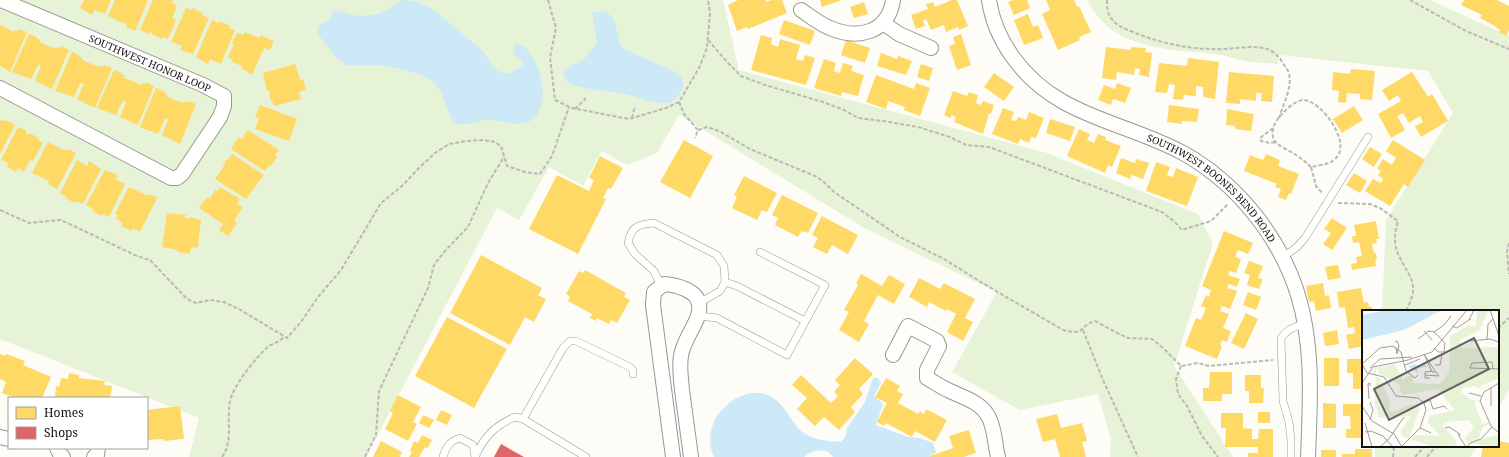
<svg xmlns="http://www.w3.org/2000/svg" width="1509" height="457" viewBox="0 0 1509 457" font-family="'Noto Serif',serif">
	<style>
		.green { fill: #e7f3d7 }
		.water { fill: #cde8f7 }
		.homes { fill: #ffd966 }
		.shops { fill: #e06666 }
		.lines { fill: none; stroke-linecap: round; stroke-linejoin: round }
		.service-casing { stroke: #979795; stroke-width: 8 }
		.minor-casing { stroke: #979795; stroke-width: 16 }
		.path { stroke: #b9b9b8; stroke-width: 2; stroke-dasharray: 4 2; stroke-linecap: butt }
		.service { stroke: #fffffe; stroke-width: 7 }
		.minor { stroke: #fffffe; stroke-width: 14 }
		.labels { text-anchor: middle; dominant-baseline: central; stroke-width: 4; stroke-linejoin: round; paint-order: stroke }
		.street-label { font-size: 10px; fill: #111; stroke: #fff }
		.inset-road { fill: none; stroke: #9f9e9b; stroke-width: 1 }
		.view { fill: #646362; fill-opacity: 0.15; stroke: #646362; stroke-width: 2 }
		.inset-edge { fill: none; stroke: #111; stroke-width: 2 }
	</style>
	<rect width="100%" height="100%" fill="#fdfcf7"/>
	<path class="green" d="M 0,0 L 723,0 L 739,70 L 1047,153 L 1198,214 L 1213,243 L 1174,366 L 1233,457 L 1110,457 L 1111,440 L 1098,394 L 1020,410 L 952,372 L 997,292 L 866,229 L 679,115 L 657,153 L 627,165 L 602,151 L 583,186 L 549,167 L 519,220 L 497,208 L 366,457 L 189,457 L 199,418 L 0,339 Z
		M 1087,0 L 1430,0 L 1509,36 L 1509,390 L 1498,409 L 1498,311 L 1382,311 L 1386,220 L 1453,113 L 1428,71 L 1279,55 L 1278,64 C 1267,63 1256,63 1245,61 C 1237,60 1229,56 1221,55 C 1170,48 1115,53 1087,0 Z
		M 1375,446 L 1477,446 L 1470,457 L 1375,457 Z"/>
	<path class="water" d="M 402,0 C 428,0 443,18 461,33 C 469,40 479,46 485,54 C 489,60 492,69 500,72 C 509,76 519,69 524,63 L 513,53 L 514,43 C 517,44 520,45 523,46 C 541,59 553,109 530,121 C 516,129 497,118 485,120 C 476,121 460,129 453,121 C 450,118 450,113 448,110 C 444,99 439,85 429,79 C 418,72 387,65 373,65 C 364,65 355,66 346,65 L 335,56 L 317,33 L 319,25 L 330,19 L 333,11 C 341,10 345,14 352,15 C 375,18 383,13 402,0 Z
		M 604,11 C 619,18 615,34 622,48 L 677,73 C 683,79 686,83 681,91 C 677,98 674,102 665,103 C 652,104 638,97 626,94 C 607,90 585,91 567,82 L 563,74 L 571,65 L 578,63 L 584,59 L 597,44 L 592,13 Z
		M 873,378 L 878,378 L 881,383 L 874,396 L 883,404 L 876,425 L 908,437 L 920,438 L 933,443 L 936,453 L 930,455 L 931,457 L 833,457 C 826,446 812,450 804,457 L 714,457 C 709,447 709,432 714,422 C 724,400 754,382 776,400 C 787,408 791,422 801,431 C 812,440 827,441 841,442 L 845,437 L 847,428 L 865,402 Z"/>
	<path class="homes" d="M 84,0 L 111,0 L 105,14 L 94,10 L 92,15 L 80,8 Z
		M 115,0 L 148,0 L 135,31 L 126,27 L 127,23 L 126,22 L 125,24 L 108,16 Z
		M 153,0 L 173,0 L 172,3 L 177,6 L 172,18 L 176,20 L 168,39 L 163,37 L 162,39 L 151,34 L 152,33 L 150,32 L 149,34 L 140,30 Z
		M 738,0 L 766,0 L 766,2 L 772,0 L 782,0 L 787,13 L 748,29 L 747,27 L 737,31 L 728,5 Z
		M 820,0 L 842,0 L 822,7 Z
		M 952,0 L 957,0 L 968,26 L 959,30 L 958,27 L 946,32 L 944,25 L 931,30 L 926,19 L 923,21 L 925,26 L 916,29 L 911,15 L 928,9 L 926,4 L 933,2 L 935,7 Z
		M 1013,0 L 1027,0 L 1030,8 L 1014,15 L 1008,2 Z
		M 1046,0 L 1074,0 L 1077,7 L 1079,6 L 1091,32 L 1079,37 L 1080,40 L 1058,50 L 1042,14 L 1050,10 Z
		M 1464,0 L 1497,0 L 1509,6 L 1509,30 L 1506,36 L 1499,32 L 1500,30 L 1495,27 L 1495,26 L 1480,18 L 1482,15 L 1461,5 Z
		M 864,2 L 868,14 L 854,18 L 850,7 Z
		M 186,8 L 192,10 L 192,8 L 203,13 L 202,15 L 209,18 L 193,54 L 180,50 L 182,46 L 171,42 Z
		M 1028,14 L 1033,27 L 1038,25 L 1043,38 L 1024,45 L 1014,20 Z
		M 212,20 L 219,23 L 219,21 L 230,26 L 229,28 L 235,30 L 221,64 L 210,59 L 208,64 L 196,57 Z
		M 784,20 L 815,31 L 810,45 L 779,34 Z
		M 0,25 L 14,32 L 15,30 L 18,31 L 19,29 L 27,32 L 10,72 L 0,66 Z
		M 245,32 L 259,38 L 260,35 L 274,41 L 270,50 L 264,48 L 252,75 L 241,68 L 242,66 L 232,62 L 233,60 L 228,57 L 234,44 L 232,43 L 237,33 L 243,35 Z
		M 29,34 L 37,37 L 36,38 L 40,40 L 39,42 L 56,49 L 57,47 L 60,48 L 61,46 L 69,50 L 52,89 L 35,81 L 41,66 L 40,65 L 38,65 L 31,79 L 12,72 Z
		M 961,34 L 971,65 L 957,70 L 949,46 L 955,44 L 953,37 Z
		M 761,35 L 772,38 L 771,44 L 778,47 L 780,39 L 800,45 L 796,59 L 803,61 L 805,55 L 815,58 L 806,85 L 751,70 Z
		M 846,40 L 870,48 L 865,63 L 841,55 Z
		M 1106,47 L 1131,50 L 1131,47 L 1146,48 L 1145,52 L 1152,53 L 1149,77 L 1139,75 L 1140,69 L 1135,68 L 1134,75 L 1117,72 L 1116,80 L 1102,78 Z
		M 72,52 L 79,55 L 79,56 L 82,58 L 82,60 L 99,67 L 100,65 L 103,67 L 104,65 L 112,68 L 95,108 L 77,99 L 84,84 L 80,83 L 74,97 L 55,91 Z
		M 881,53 L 897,59 L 898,56 L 912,61 L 906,75 L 877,66 Z
		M 1188,58 L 1219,62 L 1215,99 L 1203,97 L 1203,87 L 1196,86 L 1196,96 L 1184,95 L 1183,100 L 1173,99 L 1175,85 L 1169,84 L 1167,93 L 1155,92 L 1159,63 L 1187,66 Z
		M 824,59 L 836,63 L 834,71 L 840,73 L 843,63 L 853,66 L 851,71 L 864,75 L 858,96 L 842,92 L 841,96 L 814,88 Z
		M 295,64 L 300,80 L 303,79 L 306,90 L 299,92 L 301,99 L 274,106 L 272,101 L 271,101 L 269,94 L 270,94 L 270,91 L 267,91 L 263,73 Z
		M 921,64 L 933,68 L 929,81 L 917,77 Z
		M 1351,69 L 1375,71 L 1372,100 L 1360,99 L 1360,94 L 1347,93 L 1346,103 L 1338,102 L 1339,91 L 1332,90 L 1333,72 L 1350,74 Z
		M 114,70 L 122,73 L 121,74 L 125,76 L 124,78 L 142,85 L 142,83 L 145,84 L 146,82 L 154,86 L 138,125 L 120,117 L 126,102 L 123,100 L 116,115 L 97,108 Z
		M 1229,72 L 1274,76 L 1272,102 L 1261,101 L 1262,93 L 1256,93 L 1256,101 L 1240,99 L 1240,104 L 1226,103 Z
		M 1412,72 L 1428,97 L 1432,94 L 1448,121 L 1421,137 L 1415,126 L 1423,122 L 1420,116 L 1409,123 L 1403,113 L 1397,116 L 1405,130 L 1391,138 L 1378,114 L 1401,101 L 1398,95 L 1389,101 L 1382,90 Z
		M 994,73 L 1014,87 L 1004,101 L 984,87 Z
		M 876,75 L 914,89 L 916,83 L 930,88 L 920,116 L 904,110 L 905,107 L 888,101 L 886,109 L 866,102 Z
		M 1117,83 L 1131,88 L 1125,103 L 1113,99 L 1111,105 L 1098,100 L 1104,85 L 1115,89 Z
		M 156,88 L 164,91 L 163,92 L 167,94 L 166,96 L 175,100 L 184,103 L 185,101 L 187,103 L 188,101 L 196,104 L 180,144 L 162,135 L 168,120 L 167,119 L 165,119 L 158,134 L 140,127 Z
		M 953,91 L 967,96 L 969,92 L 978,95 L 976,103 L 981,105 L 983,101 L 994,105 L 991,114 L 989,113 L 983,134 L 954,122 L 956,117 L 952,115 L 950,118 L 944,115 Z
		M 260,105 L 297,119 L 289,141 L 255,129 L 259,119 L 255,117 Z
		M 1169,105 L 1199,109 L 1197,122 L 1182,121 L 1182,124 L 1167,122 Z
		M 1354,106 L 1363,120 L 1342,133 L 1333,119 Z
		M 1003,108 L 1014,112 L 1011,120 L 1016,121 L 1018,117 L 1026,120 L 1029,112 L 1044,118 L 1036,138 L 1031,137 L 1029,143 L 1020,139 L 1018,144 L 992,134 Z
		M 1227,109 L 1254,114 L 1251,131 L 1235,129 L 1235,126 L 1226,125 Z
		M 1050,119 L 1075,127 L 1070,141 L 1046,133 Z
		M 0,120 L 8,121 L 15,125 L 0,154 Z
		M 18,127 L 27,131 L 26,134 L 28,135 L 29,133 L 39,138 L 38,140 L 43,143 L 33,161 L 30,160 L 24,172 L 18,168 L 16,172 L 7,167 L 8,163 L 1,160 Z
		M 1079,129 L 1090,134 L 1087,140 L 1094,143 L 1098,134 L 1106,137 L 1105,140 L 1121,146 L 1112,167 L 1108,165 L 1105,173 L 1067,156 Z
		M 248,130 L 279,150 L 275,155 L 277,157 L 271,166 L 269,165 L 265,171 L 231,149 L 238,137 L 242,139 Z
		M 684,140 L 713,156 L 690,198 L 660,182 Z
		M 1393,140 L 1425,160 L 1408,187 L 1404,184 L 1390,206 L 1365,191 L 1373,179 L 1381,183 L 1383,179 L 1378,175 L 1381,171 L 1377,169 L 1383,159 L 1392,165 L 1396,158 L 1386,151 Z
		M 48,142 L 63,150 L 64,149 L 68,151 L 68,149 L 76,153 L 57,189 L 48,184 L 49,181 L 32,173 Z
		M 1370,147 L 1382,154 L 1374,167 L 1362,159 Z
		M 232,154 L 264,175 L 246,199 L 215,179 L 225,164 L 224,163 L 227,159 L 228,160 Z
		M 1266,154 L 1280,160 L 1278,166 L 1299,174 L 1291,194 L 1289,193 L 1286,200 L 1278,197 L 1281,189 L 1275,187 L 1277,184 L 1244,171 L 1250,155 L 1263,160 Z
		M 600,156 L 623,168 L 611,189 L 608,188 L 603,198 L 606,199 L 578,254 L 529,229 L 557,175 L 589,191 L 594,180 L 589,178 Z
		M 1121,158 L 1135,163 L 1136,159 L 1149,163 L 1143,179 L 1132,175 L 1130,179 L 1116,173 Z
		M 77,160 L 87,166 L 89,161 L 101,169 L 83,204 L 76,201 L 75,203 L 65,198 L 66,196 L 60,193 Z
		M 1156,162 L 1170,167 L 1167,175 L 1173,177 L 1176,168 L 1198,177 L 1187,206 L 1146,191 Z
		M 105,170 L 118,175 L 115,179 L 125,184 L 109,217 L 103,214 L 102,216 L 92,211 L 93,209 L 86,205 Z
		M 1354,173 L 1367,181 L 1360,193 L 1346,185 Z
		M 744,176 L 777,193 L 767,212 L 762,210 L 757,220 L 732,208 L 737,197 L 734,195 Z
		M 129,187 L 148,196 L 149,194 L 157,198 L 140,232 L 133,228 L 132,231 L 121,226 L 123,223 L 116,219 L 118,215 L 115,214 Z
		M 220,187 L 240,199 L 237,204 L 243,207 L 234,221 L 237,223 L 228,236 L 219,230 L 223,224 L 199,208 L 204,200 L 205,201 L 207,197 L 210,199 L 215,190 L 217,191 Z
		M 782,195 L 818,213 L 808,233 L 802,231 L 798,237 L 775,225 L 778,218 L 772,215 Z
		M 167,213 L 186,215 L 185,218 L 189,219 L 189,217 L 201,220 L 198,248 L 191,247 L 190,254 L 178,252 L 178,250 L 162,247 Z
		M 822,216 L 858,235 L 848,254 L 832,245 L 827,254 L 813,247 L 818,238 L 812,235 Z
		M 1332,218 L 1347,228 L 1332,250 L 1323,244 L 1331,233 L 1324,229 Z
		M 1376,221 L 1379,239 L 1376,239 L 1377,243 L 1372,244 L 1374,253 L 1376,253 L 1377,260 L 1375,260 L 1376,266 L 1352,270 L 1351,264 L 1357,263 L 1356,257 L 1362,256 L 1359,242 L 1353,243 L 1352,236 L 1356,236 L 1354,225 Z
		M 1224,231 L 1253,243 L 1248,254 L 1238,250 L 1235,257 L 1241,259 L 1236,273 L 1230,271 L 1228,275 L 1240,279 L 1237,287 L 1229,284 L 1227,288 L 1237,291 L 1230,309 L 1222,306 L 1220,311 L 1229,314 L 1223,328 L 1231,331 L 1227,342 L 1222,340 L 1220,345 L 1222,346 L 1217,359 L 1185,346 L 1196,318 L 1201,320 L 1206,308 L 1201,306 L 1206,295 L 1209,297 L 1211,290 L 1202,286 Z
		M 481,255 L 542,288 L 538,295 L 546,299 L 534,322 L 525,317 L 510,345 L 450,313 Z
		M 1249,261 L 1263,266 L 1258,278 L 1263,279 L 1259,289 L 1247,285 L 1250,275 L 1244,273 Z
		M 1338,265 L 1341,278 L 1328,280 L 1325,267 Z
		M 585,270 L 626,293 L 624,297 L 630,300 L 617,323 L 611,320 L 609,324 L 597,318 L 596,321 L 590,318 L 592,314 L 568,301 L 570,297 L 566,294 L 579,271 L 583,273 Z
		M 861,274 L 882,286 L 889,275 L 905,284 L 894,304 L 878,295 L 864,321 L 869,324 L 859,342 L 839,330 L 849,312 L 844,310 L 858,285 L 856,283 Z
		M 919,278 L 940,289 L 944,283 L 975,299 L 965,318 L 973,322 L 963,341 L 947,332 L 956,314 L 947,309 L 946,311 L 929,302 L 927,307 L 909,297 Z
		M 1323,283 L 1325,296 L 1329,295 L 1331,308 L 1316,311 L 1314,301 L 1309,302 L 1306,286 Z
		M 1361,288 L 1364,303 L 1368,302 L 1369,307 L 1372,307 L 1372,311 L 1363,311 L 1363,346 L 1349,349 L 1346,335 L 1355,333 L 1354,327 L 1348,328 L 1345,307 L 1339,308 L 1337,292 Z
		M 1248,292 L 1261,297 L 1256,310 L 1243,305 Z
		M 1246,313 L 1258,319 L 1244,349 L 1231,343 Z
		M 447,317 L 507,349 L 474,408 L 415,376 Z
		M 1337,330 L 1339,344 L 1325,346 L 1323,333 Z
		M 0,354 L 6,356 L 6,354 L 25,361 L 23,365 L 51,377 L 42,398 L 15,398 L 2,393 L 6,382 L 0,379 Z
		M 855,358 L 873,374 L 859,389 L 863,394 L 851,407 L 855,412 L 839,430 L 824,417 L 815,426 L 797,409 L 807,398 L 792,385 L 801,375 L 831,403 L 838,396 L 834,392 L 840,385 L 835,380 Z
		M 1324,358 L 1339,358 L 1339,386 L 1324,386 Z
		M 1347,359 L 1363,359 L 1363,389 L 1353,389 L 1353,373 L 1347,373 Z
		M 1210,372 L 1232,372 L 1232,394 L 1222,394 L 1222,401 L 1203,401 L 1203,388 L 1209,388 Z
		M 69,373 L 79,375 L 79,378 L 105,381 L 104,385 L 112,386 L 110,398 L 55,398 L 56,386 L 59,387 L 61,378 L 68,379 Z
		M 1245,375 L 1261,375 L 1261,388 L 1264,388 L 1263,403 L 1249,403 L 1249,391 L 1245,391 Z
		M 886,378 L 900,386 L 897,391 L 903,394 L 898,403 L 918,414 L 920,411 L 924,414 L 926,409 L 947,420 L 935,442 L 915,431 L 912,437 L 886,423 L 884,426 L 877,422 L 887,403 L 875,397 Z
		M 398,395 L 421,407 L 413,422 L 417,424 L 408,441 L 385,429 L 393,413 L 390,411 Z
		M 1323,403 L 1336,404 L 1336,428 L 1323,428 Z
		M 1343,404 L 1363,404 L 1363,438 L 1346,438 L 1346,429 L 1351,429 L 1350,416 L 1343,416 Z
		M 180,406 L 184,439 L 164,441 L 163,439 L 147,440 L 147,430 L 148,430 L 147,410 Z
		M 441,410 L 452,415 L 447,425 L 436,420 Z
		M 1258,412 L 1270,412 L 1270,423 L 1258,423 Z
		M 1221,413 L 1243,413 L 1243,428 L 1252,429 L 1252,439 L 1258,439 L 1259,429 L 1273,429 L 1273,457 L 1248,457 L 1248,453 L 1258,453 L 1258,447 L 1225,447 L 1226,428 L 1221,428 Z
		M 1057,414 L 1061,428 L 1082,423 L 1087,441 L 1082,442 L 1086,457 L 1060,457 L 1055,439 L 1043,442 L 1036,419 Z
		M 423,415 L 434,420 L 429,428 L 419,423 Z
		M 969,430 L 976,453 L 964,457 L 931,457 L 930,456 L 953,448 L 949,436 Z
		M 422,435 L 432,440 L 427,449 L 425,447 L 419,457 L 409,457 L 412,452 L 410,451 L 414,441 L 418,443 Z
		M 381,441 L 402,452 L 400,457 L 373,457 Z
		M 1498,441 L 1509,443 L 1509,457 L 1481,457 L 1483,446 L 1498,446 Z
		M 1355,449 L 1372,449 L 1372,457 L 1342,457 L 1342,454 L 1355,454 Z
		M 1321,450 L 1336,450 L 1336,457 L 1321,457 Z"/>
	<path class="shops" d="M 501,444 L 524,457 L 494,457 Z"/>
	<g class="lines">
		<g class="service-casing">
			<path id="service" d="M 1283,257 L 1297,247 L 1305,238 L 1368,137
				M 661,286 L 654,271 L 635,254 L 628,243 C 631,227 638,224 654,223 L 717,255 L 724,266 L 725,282 L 737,286 L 805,321
				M 699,303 L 720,291 L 725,282
				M 699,316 L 717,318 L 787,355 L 825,285 L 760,252
				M 523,419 L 563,348 L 570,341 L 576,341 L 630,367 L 633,370 L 633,374
				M 443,457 C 446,447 450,441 460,438 L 473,445 L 475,457
				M 475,457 C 484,437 494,426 515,417 L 523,419 L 586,457
				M 1291,457 L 1291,440 L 1289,422 L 1283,401 L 1281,339 C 1286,329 1295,327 1305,323"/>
		</g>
		<g class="minor-casing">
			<g id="minor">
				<path id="s1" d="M 989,0 C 992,21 1000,39 1012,56 C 1056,118 1122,120 1183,153 C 1237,183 1280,237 1298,295 C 1314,347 1310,404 1308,457"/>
				<path d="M 801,10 C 810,16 820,24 830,28 C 858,40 888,33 893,0"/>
				<path d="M 883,23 L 899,34 L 931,48"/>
				<path d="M 0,88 L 171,178 L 177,178 L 182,174 L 220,117 L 224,106 L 224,96 L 203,85 L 1,0"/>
				<path d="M 893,355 L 908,326 L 937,341 L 939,346 L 927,370 L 927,378 C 934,382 941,387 948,390 C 964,398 983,402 990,420 C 995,432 995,445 998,457"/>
				<path d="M 0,437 L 9,439"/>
				<path d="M 57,448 L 60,454 L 63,457"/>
				<path d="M 94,457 L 97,455 L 98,448"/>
				<path d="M 673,457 L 653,305 L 654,292 L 664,284 C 676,285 697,290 699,304 C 702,320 683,338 681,356 C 679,367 681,378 682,390 C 685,412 688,435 691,457"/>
			</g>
		</g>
		<path class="path" d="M 548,0 L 556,28 L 550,57 L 555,100 L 572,108 L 629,119 L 666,108 L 679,102 L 699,68 L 707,48 L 710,13 L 708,0
			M 1107,0 C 1106,19 1116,26 1133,32 C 1157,42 1186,49 1213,49 C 1226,50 1239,47 1252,47 C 1265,47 1274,50 1281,60 C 1283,64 1286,67 1288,71 C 1294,84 1283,105 1279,118
			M 1410,0 L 1466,31 L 1509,49
			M 708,40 L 728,63 L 741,76 L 765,85 L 823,102 L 844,110 L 858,118 L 883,121 L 918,127 L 950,137 L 966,145 L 989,147 L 1162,212 L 1175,222 L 1182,230 L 1211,221 L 1228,204
			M 679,102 L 684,114 L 698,130 L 695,138
			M 575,109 L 586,98
			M 632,118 L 635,106
			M 1273,128 L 1260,138 L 1261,141 L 1270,143 L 1276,142
			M 698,130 L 707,127 L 719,131 L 750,149 L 815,176 L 824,182 L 834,192 L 900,237 L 944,259 L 984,284 L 1063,330 C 1087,336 1078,326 1095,321 L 1119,334 L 1128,338 L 1152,339 L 1163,348 L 1181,366 L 1198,363 L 1209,366 L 1273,360
			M 1311,167 C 1307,163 1303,160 1299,157 C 1293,152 1277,146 1274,140 C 1270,132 1275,121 1281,115 C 1287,109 1295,100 1304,100 C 1321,101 1352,142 1336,158 C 1330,165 1319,165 1311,167 L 1316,186 L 1323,194
			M 1338,203 L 1370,204 L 1380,208 L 1398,221 C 1392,243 1395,250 1406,269 C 1409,274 1413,281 1413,287 C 1414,295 1409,304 1406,311
			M 0,210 L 29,223 L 61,220 L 137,256 L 150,260 L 187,299 L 196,303 L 210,300 L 224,302 L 239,309 L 287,338 L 301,322 L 318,297 L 341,270 L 381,203 L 402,186 L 419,168 L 435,153 L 449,144 L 466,141 L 483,140 L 495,142 L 501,146 L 507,166 L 525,172 L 540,174 L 552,156 L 569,107
			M 1509,243 L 1507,252 L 1509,274
			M 1498,328 L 1509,318
			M 1083,330 L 1103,380 L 1138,457
			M 1181,366 L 1176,379 L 1178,394 L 1187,406 L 1202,436 L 1218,457
			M 222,457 C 235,439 224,414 232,395 C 238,380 257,356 269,346 C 274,343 281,342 284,336
			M 365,457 L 376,435 L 379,391 L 428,288 L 434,265 L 444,252 L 468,227 L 488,183 L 504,157
			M 1393,457 L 1394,446
			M 1415,457 L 1425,446
			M 1427,457 L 1436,446"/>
		<use href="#service" class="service"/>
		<use href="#minor" class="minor"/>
	</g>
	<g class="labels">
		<g class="street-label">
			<text transform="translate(150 63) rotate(23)">SOUTHWEST HONOR LOOP</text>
			<text stroke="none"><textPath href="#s1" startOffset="305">SOUTHWEST BOONES BEND ROAD</textPath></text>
		</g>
	</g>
	<g transform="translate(1362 310)">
		<rect width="137" height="137" fill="#fdfcf7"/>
		<path d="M 116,0 L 127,0 L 117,21 L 98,30 L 100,38 L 137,37 L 137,68 L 118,76 L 122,81 L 113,76 L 101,78 L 99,82 L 109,90 L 117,90 L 113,91 L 113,96 L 121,114 L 126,112 L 127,114 L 120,118 L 116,130 L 106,133 L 103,129 L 112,117 L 107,110 L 84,112 L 80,115 L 95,132 L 93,137 L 71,137 L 51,130 L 47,133 L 52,125 L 78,126 L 66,113 L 67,106 L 93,100 L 76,79 L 40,85 L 37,74 L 17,64 L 16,59 L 14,59 L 14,65 L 10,64 L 13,58 L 33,54 L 41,70 L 46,66 L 51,66 L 51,73 L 78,74 L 87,62 L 88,28 L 85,28 L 107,15 L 113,17 ZM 14,67 L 17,67 L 28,91 L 27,100 L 30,102 L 52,94 L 58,98 L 47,129 L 39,125 L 39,121 L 49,106 L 17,108 L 13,93 ZM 137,125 L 137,136 L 107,134 L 120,129 Z" fill="#e7f3d7"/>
		<path d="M 25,0 L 80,0 L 42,20 L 0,30 L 0,5 ZM 63,52 L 65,57 L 56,58 L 56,63 L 45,56 L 53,54 L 57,57 Z" fill="#cde8f7"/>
		<path class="inset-road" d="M 128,0 L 137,26M 109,9 L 107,10 L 112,0M 90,16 L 95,18 L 107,10M 62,21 L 70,30M 72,22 L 82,15 L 89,6 L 87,8M 56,29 L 67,21 L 72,22M 125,30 L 126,14 L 131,9M 108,31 L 128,29 L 137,32M 33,32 L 35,31 L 37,36 L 35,44 L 34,37M 72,38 L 76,42 L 82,42 L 83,33 L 72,22M 62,44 L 73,61 L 73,62 L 70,62 ZM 43,55 L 58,49M 73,55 L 78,55 L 80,45M 8,58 L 18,49 L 50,47M 131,59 L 130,52 L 110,53 L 108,58 L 137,59M 63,65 L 77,66 L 74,62M 68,68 L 63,68 L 63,62 L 70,61M 0,73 L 11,57 L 46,50 L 70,42 L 105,0M 137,73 L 122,82 L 118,91 L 129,116 L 137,123M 129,78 L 129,96M 107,83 L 119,86M 7,89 L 6,74 L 8,73 L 8,76M 62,93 L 68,90 L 71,99 L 82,96 L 85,99M 0,96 L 10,111 L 32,124 L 40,137M 8,110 L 11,100 L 8,92M 3,113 L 10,137M 58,118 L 69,123M 83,118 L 87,117 L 98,124 L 97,126 L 96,124M 3,122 L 9,121 L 21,126 L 31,137M 97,126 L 104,137M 26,130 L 42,107M 18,137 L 27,129M 39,137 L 58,118 L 64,100 L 62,93 L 56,88 L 34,86 L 22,67 L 5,63 L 0,54 L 18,38 L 31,36 L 39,42 L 44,61 L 53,68 L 56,65M 105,137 L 108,133 L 119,129 L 130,117"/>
		<path class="view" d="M 112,28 L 127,59 L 27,110 L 12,79 Z"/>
		<rect width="137" height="137" class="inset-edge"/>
	</g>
	<rect x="8" y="397" width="140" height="52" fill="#ffffff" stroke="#a0a0a0"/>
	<rect x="16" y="407" width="20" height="12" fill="#ffd966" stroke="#a0a0a0"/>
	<text x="44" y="417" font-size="12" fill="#111111">Homes</text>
	<rect x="16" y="427" width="20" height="12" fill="#e06666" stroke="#a0a0a0"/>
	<text x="44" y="437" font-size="12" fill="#111111">Shops</text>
</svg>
